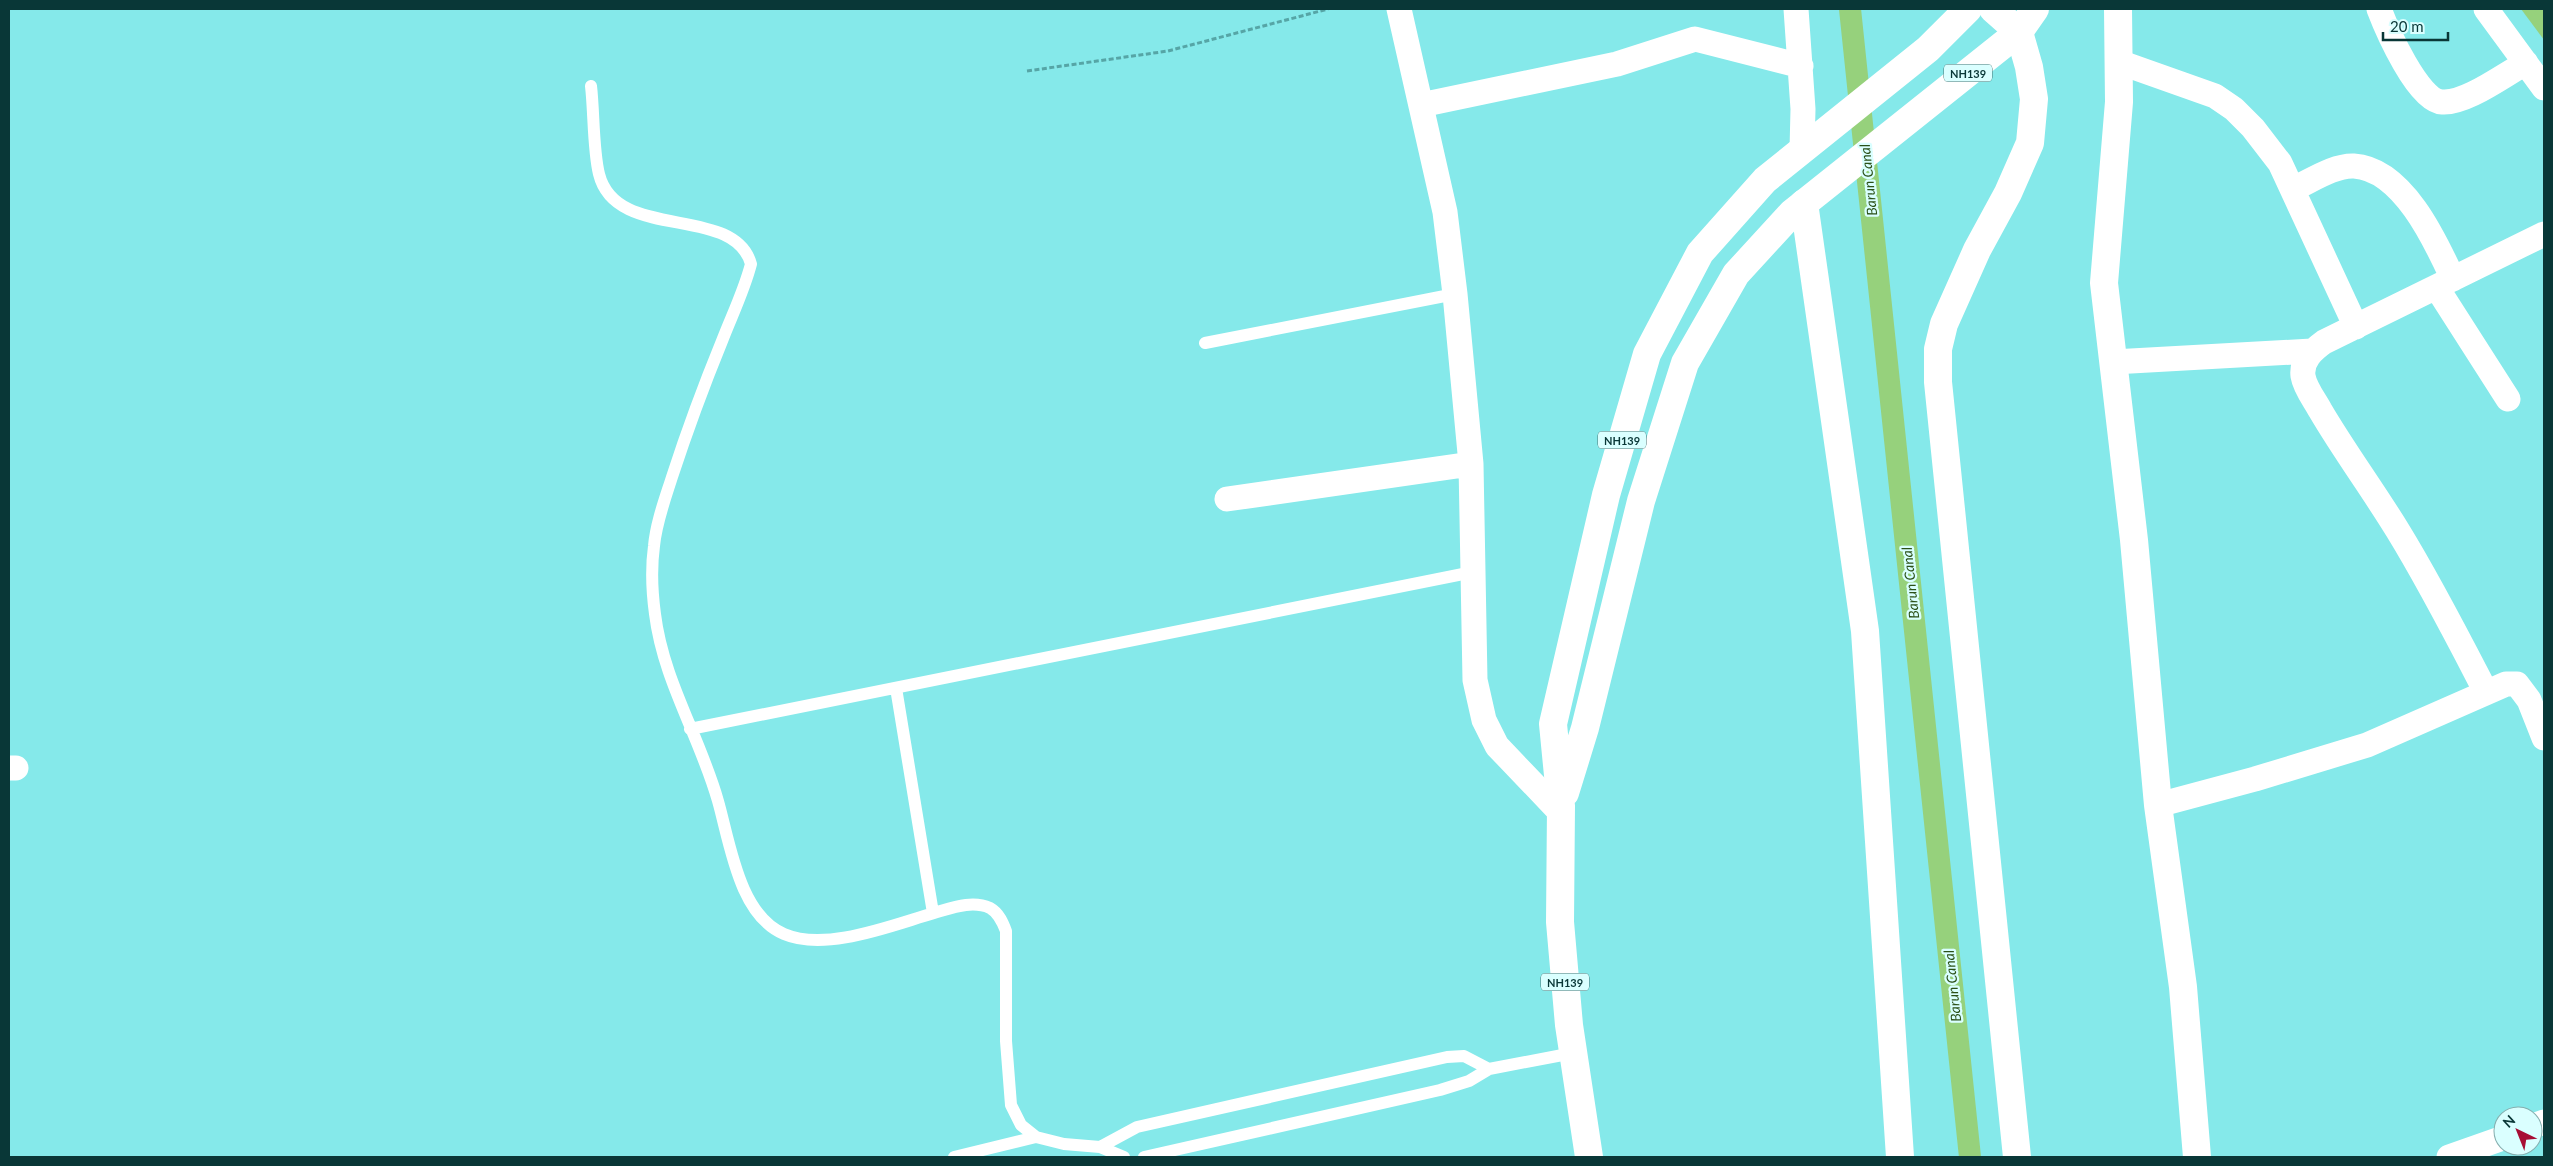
<svg xmlns="http://www.w3.org/2000/svg" width="2553" height="1166" viewBox="0 0 2553 1166" font-family="Lato,sans-serif">
	<style>
		.water { fill: #96d17c }
		.lines { fill: none; stroke-linecap: round; stroke-linejoin: round }
		.canal { stroke: #96d17c; stroke-width: 22 }
		.path { stroke: #56a5a6; stroke-width: 3; stroke-dasharray: 5 2.5; stroke-linecap: butt }
		.service { stroke: #fff; stroke-width: 12 }
		.minor { stroke: #fff; stroke-width: 25 }
		.secondary { stroke: #fff; stroke-width: 28 }
		.trunk { stroke: #fff; stroke-width: 28 }
		.labels { text-anchor: middle; dominant-baseline: central; stroke-width: 4.5; stroke-linejoin: round; paint-order: stroke }
		.shield { fill: #daffff; stroke: #487373; stroke-width: 1 }
		.shield-label { font-size: 11px; font-weight: bold; fill: #093737 }
		.water-label { font-size: 14px; font-style: italic; fill: #2b5017; stroke: #daffff }
	</style>
	<rect width="100%" height="100%" fill="#85e9ea"/>
	<path class="water" d="M 2521,9 L 2544,9 L 2544,40 Z"/>
	<g class="lines">
		<path class="canal" d="M 1850,9 L 1970,1157"/>
		<path class="path" d="M 1027,71 L 1168,51 L 1328,9"/>
		<path class="service" d="M 591,86 C 594,111 593,150 599,174 C 616,243 734,203 751,264 C 744,291 732,315 722,341 C 704,385 687,431 672,477 C 665,499 656,523 654,546 C 651,568 652,592 655,614 C 663,680 700,737 718,801 C 730,843 739,915 784,934 C 826,952 892,925 934,913 C 952,908 972,900 990,908 C 999,913 1003,923 1006,931 L 1006,1041 L 1011,1105 L 1021,1125 L 1036,1137 L 1064,1144 L 1100,1147 L 1124,1157
			M 1205,343 L 1455,294
			M 896,688 L 933,913
			M 690,729 L 1473,572
			M 1100,1147 L 1137,1127 L 1447,1057 L 1464,1056 L 1489,1069
			M 954,1157 L 1036,1137
			M 1144,1157 L 1440,1090 L 1469,1081 L 1489,1069 L 1573,1053"/>
		<path class="minor" d="M 1399,9 L 1445,212 L 1455,294 L 1471,464 L 1475,680 L 1484,720 L 1497,746 L 1561,813
			M 1796,9 L 1803,109 L 1802,150
			M 2379,9 C 2387,30 2418,101 2442,102 C 2466,104 2505,74 2526,63
			M 2486,9 L 2544,88
			M 2119,62 L 2215,96 L 2234,109 L 2253,128 L 2280,163 L 2356,327
			M 1421,105 L 1617,64 L 1695,39 L 1801,66
			M 2293,189 C 2311,181 2334,165 2354,166 C 2403,169 2436,242 2453,279
			M 2437,288 L 2508,399
			M 2113,362 L 2312,351
			M 1227,499 L 1471,464
			M 2486,692 C 2458,638 2430,583 2398,531 C 2373,490 2344,451 2320,410 C 2314,399 2305,388 2303,376 C 2301,360 2313,350 2324,342 L 2544,234
			M 9,768 L 16,768
			M 2158,805 L 2255,779 L 2367,745 L 2506,684 L 2517,684 L 2529,700 L 2544,738
			M 2533,1126 L 2544,1122
			M 2449,1157 L 2503,1138"/>
		<path class="secondary" d="M 1993,9 L 2019,32 L 2029,67 L 2034,99 L 2030,143 L 2008,193 L 1977,250 L 1944,324 L 1938,349 L 1938,382 L 2017,1157
			M 2118,9 L 2119,102 L 2104,283 L 2134,540 L 2158,805 L 2183,987 L 2197,1157
			M 1804,203 L 1865,631 L 1900,1157"/>
		<path class="trunk" d="M 1565,793 L 1585,728 L 1641,501 L 1685,363 L 1736,274 L 1792,213 L 2019,32 L 2035,9
			M 1589,1157 L 1569,1025 L 1560,922 L 1561,806 L 1553,724 L 1606,495 L 1647,354 L 1700,253 L 1765,180 L 1928,49 L 1968,9"/>
	</g>
	<g class="labels">
		<g class="shield">
			<rect x="1944" y="64.5" width="48" height="17" rx="4"/>
			<rect x="1598" y="431.5" width="48" height="17" rx="4"/>
			<rect x="1541" y="973.5" width="48" height="17" rx="4"/>
		</g>
		<g class="shield-label">
			<text x="1968" y="73">NH139</text>
			<text x="1622" y="440">NH139</text>
			<text x="1565" y="982">NH139</text>
		</g>
		<g class="water-label">
			<text transform="translate(1868 180) rotate(-96)">Barun Canal</text>
			<text transform="translate(1910 583) rotate(-96)">Barun Canal</text>
			<text transform="translate(1952 986) rotate(-96)">Barun Canal</text>
		</g>
	</g>
	<rect width="2553" height="1166" fill="none" stroke="#093737" stroke-width="20"/>
	<g transform="translate(2518 1131) rotate(317)"><circle r="24" fill="#daffff" stroke="#86afaf"/>
	<path d="M0-4L9 19L0 12L-9 19Z" fill="#a70e35"/>
	<text y="-8" font-size="14" font-weight="bold" text-anchor="middle" fill="#093737">N</text>
	</g>
	<path d="M2383 32v8h65v-8" fill="none" stroke="#093737" stroke-width="2.5"/>
	<text x="2390" y="32" font-size="15" fill="#093737" stroke="#daffff" stroke-width="4" paint-order="stroke">20 m</text>
</svg>
